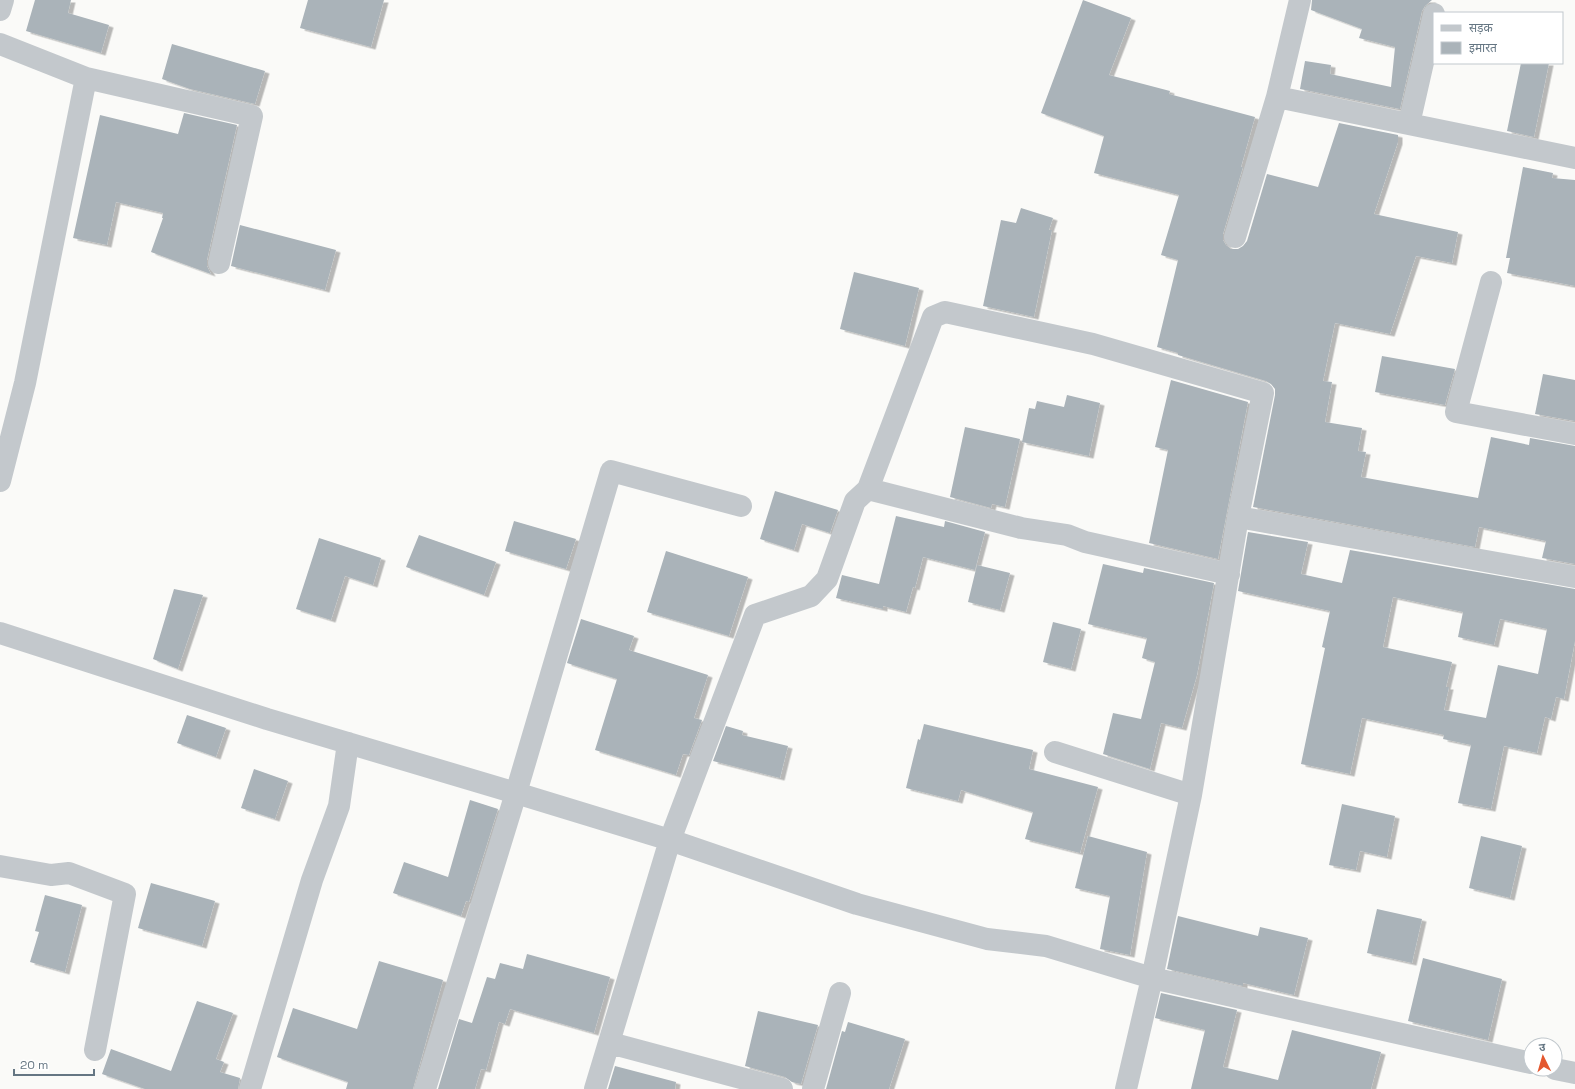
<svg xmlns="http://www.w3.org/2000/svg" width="1575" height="1089" viewBox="0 0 1575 1089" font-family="'Space Grotesk','Noto Sans Devanagari',sans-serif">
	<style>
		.building { fill: #aab3b9; fill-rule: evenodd; filter: url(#shadow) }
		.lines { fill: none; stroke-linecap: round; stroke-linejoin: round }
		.minor { stroke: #c3c8cc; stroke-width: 22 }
	</style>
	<defs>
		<filter id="shadow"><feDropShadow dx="4.5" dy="2.5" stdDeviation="0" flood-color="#0004"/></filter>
	</defs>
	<rect width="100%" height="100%" fill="#fafaf8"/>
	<path class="building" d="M 35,0 L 71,0 L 68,13 L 109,25 L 101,53 L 26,31 Z
		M 308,0 L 384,0 L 371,47 L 300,28 Z
		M 1083,0 L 1131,18 L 1109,75 L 1170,91 L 1169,94 L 1255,117 L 1241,167 L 1243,167 L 1223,234 L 1223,240 L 1226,245 L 1231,249 L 1238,249 L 1243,246 L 1247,241 L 1267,174 L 1318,187 L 1339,123 L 1398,135 L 1398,142 L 1374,214 L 1458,232 L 1452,263 L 1416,256 L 1390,334 L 1335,323 L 1323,381 L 1332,382 L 1325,422 L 1362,428 L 1358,451 L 1366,452 L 1361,477 L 1478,498 L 1491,437 L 1529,445 L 1530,438 L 1575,446 L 1575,564 L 1542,558 L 1546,541 L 1479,527 L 1475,547 L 1253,507 L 1275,395 L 1275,389 L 1271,384 L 1266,381 L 1178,355 L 1178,353 L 1157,347 L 1178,260 L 1161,255 L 1179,195 L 1094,173 L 1104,136 L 1041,113 Z
		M 1312,0 L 1432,0 L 1425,6 L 1422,11 L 1400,109 L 1300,89 L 1305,61 L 1331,65 L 1330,74 L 1391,87 L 1395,47 L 1359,38 L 1362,29 L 1311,10 Z
		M 172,44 L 265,71 L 255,104 L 190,89 L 162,79 Z
		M 1521,63 L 1549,63 L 1534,137 L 1507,131 Z
		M 184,113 L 237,125 L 207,260 L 207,266 L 211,274 L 151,252 L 163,218 L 162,218 L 163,213 L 116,202 L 107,245 L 73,238 L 100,115 L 178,134 Z
		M 1523,167 L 1553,173 L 1552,178 L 1575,180 L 1575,286 L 1507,273 L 1510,258 L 1506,258 Z
		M 1021,208 L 1053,218 L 1049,230 L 1052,230 L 1034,317 L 983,306 L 1001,220 L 1016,223 Z
		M 240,225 L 336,250 L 325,290 L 231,266 Z
		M 854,272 L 919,288 L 905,346 L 840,329 Z
		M 1382,356 L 1455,369 L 1445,405 L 1375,392 Z
		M 1543,374 L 1575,380 L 1575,421 L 1535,414 Z
		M 1171,380 L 1248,402 L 1218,559 L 1149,543 L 1168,450 L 1155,447 Z
		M 1067,395 L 1100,403 L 1089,456 L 1022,442 L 1029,408 L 1035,409 L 1037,401 L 1064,407 Z
		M 965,427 L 1020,439 L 1005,507 L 992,504 L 991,508 L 950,497 Z
		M 775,491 L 838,510 L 830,533 L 802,524 L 794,550 L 760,539 Z
		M 896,516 L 944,527 L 945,521 L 985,532 L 975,570 L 923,557 L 915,588 L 913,587 L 906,612 L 883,606 L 883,609 L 836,598 L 842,575 L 879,584 Z
		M 514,521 L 576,539 L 566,569 L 505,551 Z
		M 1248,532 L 1308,542 L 1301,574 L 1342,583 L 1350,550 L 1575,589 L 1575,641 L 1564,699 L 1556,697 L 1551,719 L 1545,717 L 1537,753 L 1504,746 L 1491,809 L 1458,803 L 1471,745 L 1443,739 L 1444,735 L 1362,718 L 1350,774 L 1301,764 L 1325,648 L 1322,647 L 1330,611 L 1238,591 ZM 1393,597 L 1463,612 L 1458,637 L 1494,645 L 1500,619 L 1547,629 L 1538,674 L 1498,665 L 1486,718 L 1444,710 L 1449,687 L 1446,687 L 1452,662 L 1383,647 Z
		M 419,535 L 496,562 L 484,595 L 406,567 Z
		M 319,538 L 381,558 L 373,585 L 345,576 L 331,620 L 296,609 Z
		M 666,551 L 748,577 L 729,636 L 647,612 Z
		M 1103,564 L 1143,573 L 1144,568 L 1214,583 L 1197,675 L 1182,728 L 1161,723 L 1150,769 L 1103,754 L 1113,713 L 1141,719 L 1155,662 L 1142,658 L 1147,638 L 1088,624 Z
		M 977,565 L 1010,573 L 1000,610 L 968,602 Z
		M 174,589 L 203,595 L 178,669 L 153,659 Z
		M 581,619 L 634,636 L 629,650 L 708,675 L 694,718 L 702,720 L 689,755 L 683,754 L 676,775 L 595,750 L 617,679 L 567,663 Z
		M 1053,622 L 1081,629 L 1071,669 L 1043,662 Z
		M 187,715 L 226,728 L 216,757 L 177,743 Z
		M 924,724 L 1033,750 L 1029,769 L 1098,787 L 1080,853 L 1025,839 L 1033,812 L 961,790 L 958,801 L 906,788 L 918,739 L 920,740 Z
		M 726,726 L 743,731 L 742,735 L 788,746 L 780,778 L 713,761 Z
		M 254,769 L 288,781 L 275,819 L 241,808 Z
		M 470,800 L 498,809 L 469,902 L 466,901 L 461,916 L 393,893 L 404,862 L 448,877 Z
		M 1342,804 L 1395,816 L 1387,857 L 1360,851 L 1356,870 L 1329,865 Z
		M 1088,836 L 1147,852 L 1130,955 L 1100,949 L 1110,896 L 1075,888 Z
		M 1481,836 L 1522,846 L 1510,898 L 1469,888 Z
		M 151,883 L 215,901 L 202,946 L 138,928 Z
		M 45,895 L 82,905 L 65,972 L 30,962 L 39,932 L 35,931 Z
		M 1377,909 L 1422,919 L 1412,963 L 1367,953 Z
		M 1178,916 L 1258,936 L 1260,927 L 1308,938 L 1294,995 L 1243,983 L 1243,986 L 1167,969 Z
		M 527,954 L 610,977 L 594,1033 L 510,1009 L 505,1024 L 499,1022 L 486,1070 L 481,1069 L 475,1089 L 438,1089 L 459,1019 L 472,1023 L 487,977 L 495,979 L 500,963 L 523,969 Z
		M 1423,958 L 1502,979 L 1488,1040 L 1408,1021 Z
		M 379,961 L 443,980 L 413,1089 L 346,1089 L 348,1082 L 277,1057 L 293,1008 L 357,1029 Z
		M 1161,993 L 1237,1010 L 1223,1067 L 1278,1080 L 1292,1030 L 1381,1052 L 1371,1089 L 1191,1089 L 1205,1030 L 1155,1018 Z
		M 197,1001 L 233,1013 L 216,1059 L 224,1062 L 220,1072 L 240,1078 L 238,1089 L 145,1089 L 102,1074 L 111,1049 L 171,1071 Z
		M 758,1011 L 818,1025 L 801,1084 L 792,1082 L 785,1077 L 745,1066 Z
		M 848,1022 L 905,1039 L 889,1089 L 826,1089 L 842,1031 L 845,1032 Z
		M 615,1066 L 676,1082 L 675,1089 L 608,1089 Z"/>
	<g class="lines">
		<path class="minor" d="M 0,10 L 3,0
			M 0,44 L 86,78 L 25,383 L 0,481
			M 86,78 L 252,116 L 219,263
			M 1277,97 L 1300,0
			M 1409,124 L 1434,14
			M 1235,237 L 1277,97 L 1575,158
			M 1491,282 L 1456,412 L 1575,434
			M 1238,517 L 1575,577
			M 0,633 L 267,719 L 516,793 L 611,471 L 741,506
			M 1055,752 L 1191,795
			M 0,866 L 51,875 L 69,873 L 125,894 L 95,1050
			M 610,1043 L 782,1089
			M 1555,1069 L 1575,1073
			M 250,1089 L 312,880 L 339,806 L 348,743
			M 425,1089 L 516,793 L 670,840 L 857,904 L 987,939 L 1046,946 L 1152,978 L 1191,795 L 1238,517 L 1263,393 L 1093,344 L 945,312 L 933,317 L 868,489
			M 595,1089 L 670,840 L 755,615 L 811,596 L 827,579 L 855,501 L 868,489 L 1021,528 L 1067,535 L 1085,542 L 1229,574
			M 813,1089 L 840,993
			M 1126,1089 L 1152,978 L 1531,1063"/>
	</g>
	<rect x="1433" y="12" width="130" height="52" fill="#ffffff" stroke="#c1c8cd"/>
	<rect x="1441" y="25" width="20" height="6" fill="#c3c8cc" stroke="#c1c8cd"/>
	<text x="1469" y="32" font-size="12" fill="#657683">सड़क</text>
	<rect x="1441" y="42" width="20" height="12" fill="#aab3b9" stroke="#c1c8cd"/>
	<text x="1469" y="52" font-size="12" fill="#657683">इमारत</text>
	<g transform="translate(1543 1057) rotate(355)"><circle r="19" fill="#ffffff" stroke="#c1c8cd"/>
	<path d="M0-3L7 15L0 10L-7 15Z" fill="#e4572e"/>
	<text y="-6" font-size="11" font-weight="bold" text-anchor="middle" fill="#657683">उ</text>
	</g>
	<path d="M14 1069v6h80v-6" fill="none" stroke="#657683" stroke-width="2"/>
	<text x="20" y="1069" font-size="12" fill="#657683" stroke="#ffffff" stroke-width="3" paint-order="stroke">20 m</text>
</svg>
